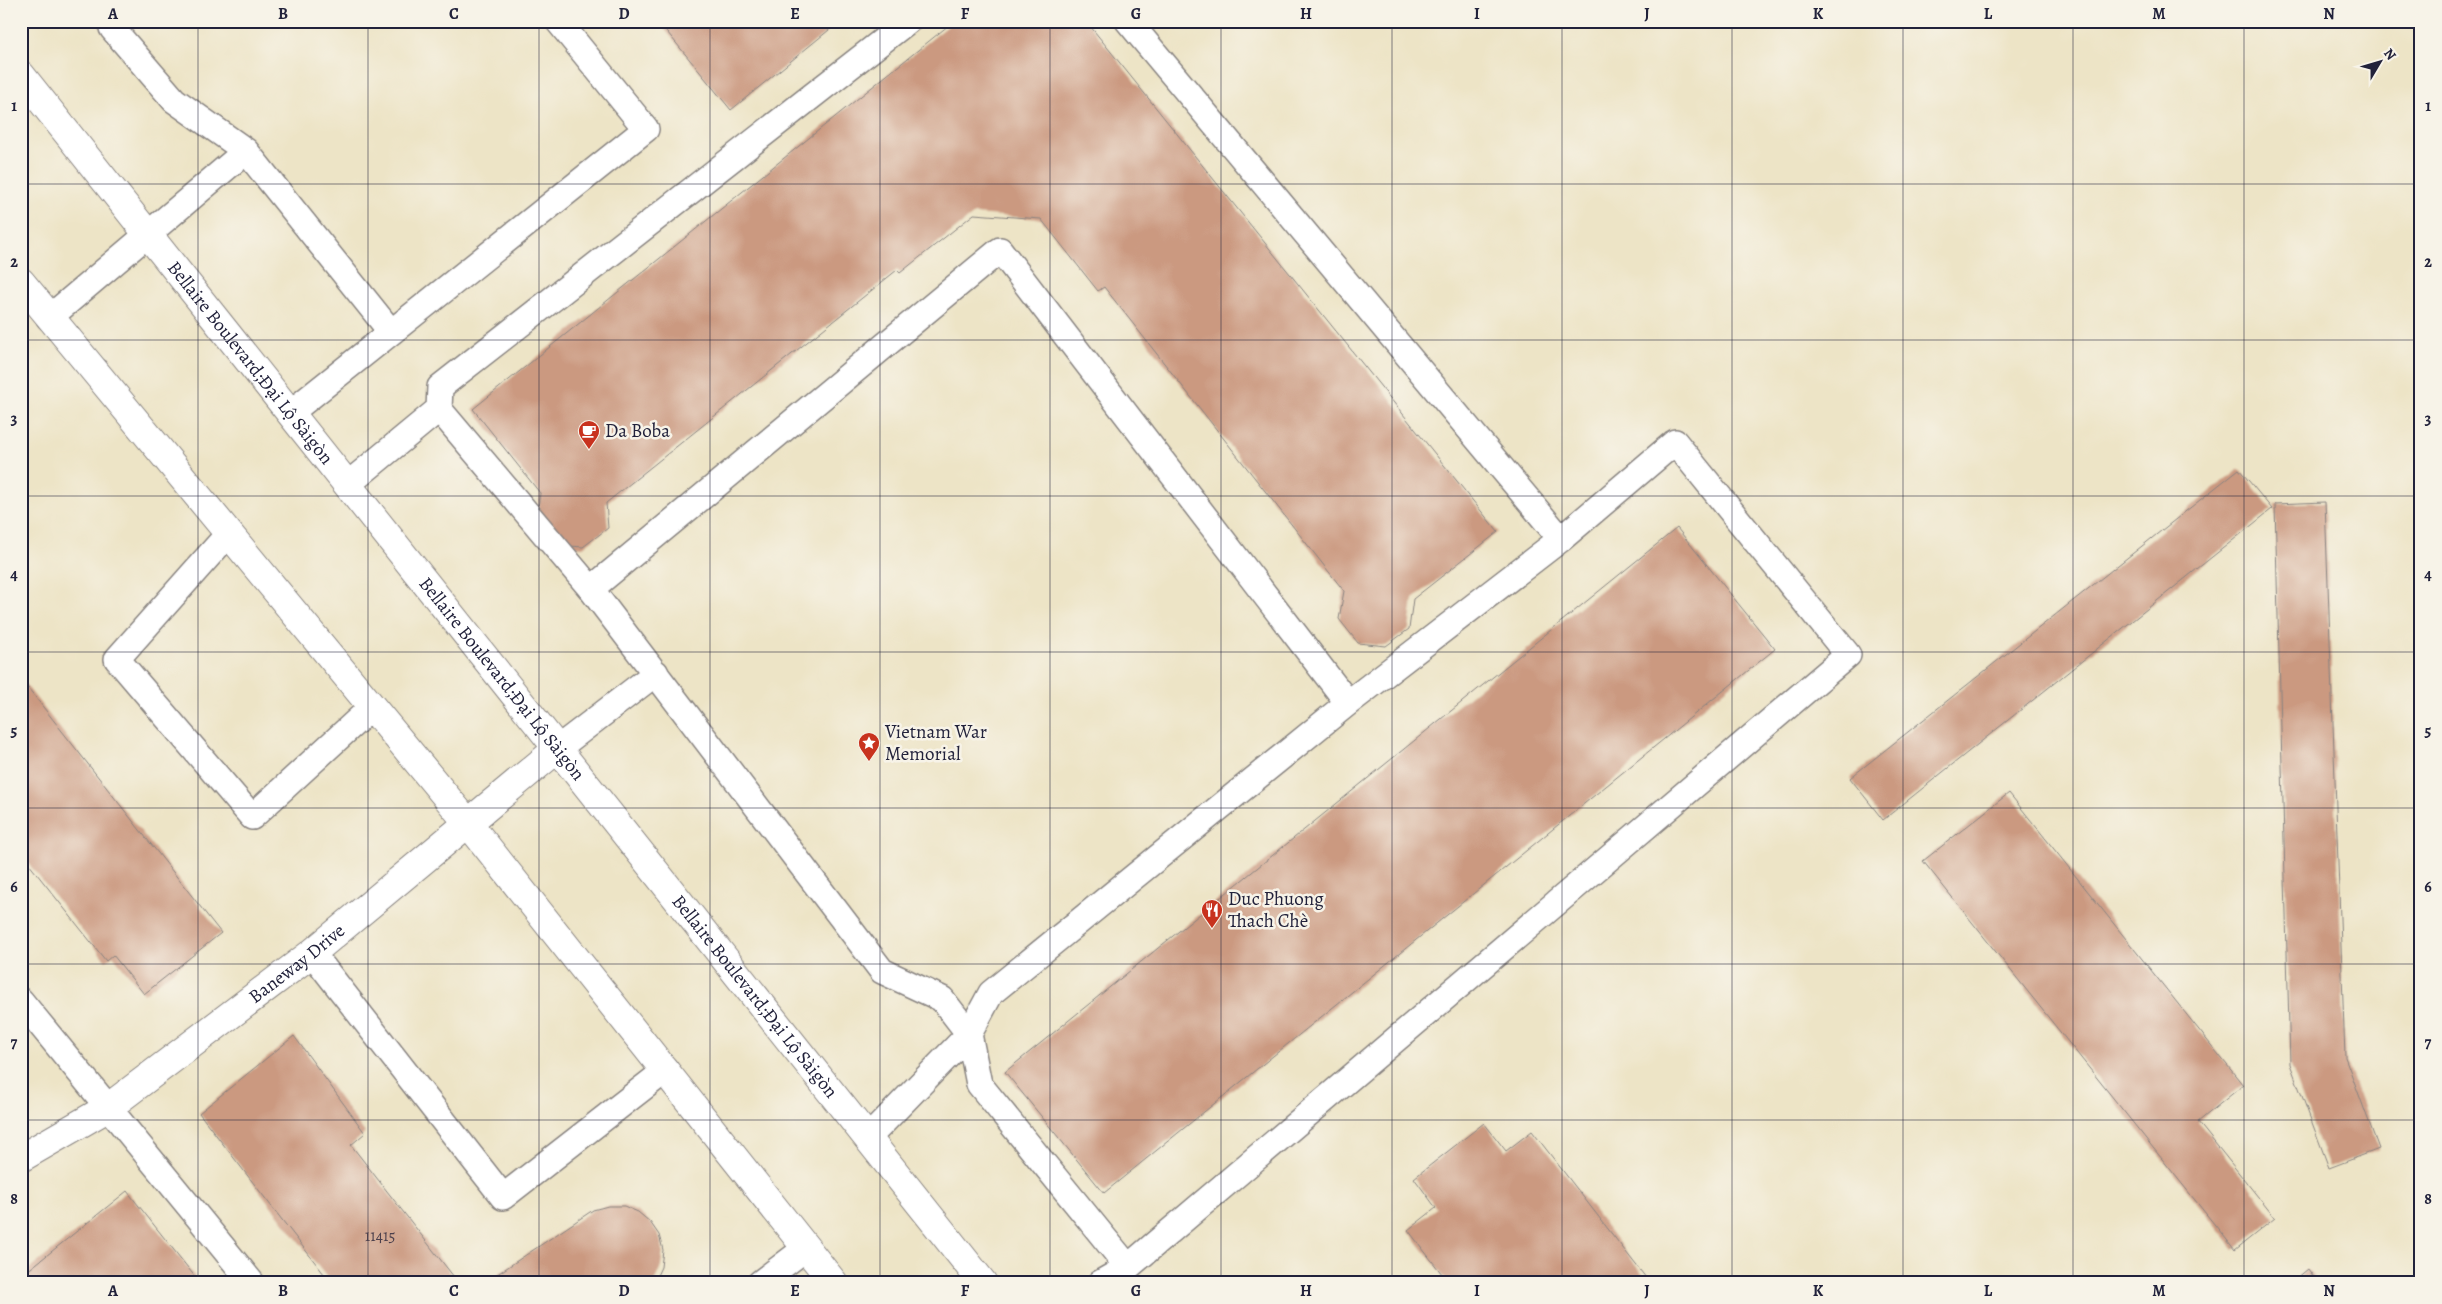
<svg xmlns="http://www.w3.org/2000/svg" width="2442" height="1304" viewBox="0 0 2442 1304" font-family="Alegreya,serif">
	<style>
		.building { fill: #cb9980 }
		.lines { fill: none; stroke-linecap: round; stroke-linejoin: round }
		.lane-casing { stroke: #888380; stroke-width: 28 }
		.street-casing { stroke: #888380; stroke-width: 30 }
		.primary-casing { stroke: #888380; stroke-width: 30 }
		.lane { stroke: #fff; stroke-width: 25 }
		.street { stroke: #fff; stroke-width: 28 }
		.primary { stroke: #fff; stroke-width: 28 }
		.grid { fill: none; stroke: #22223b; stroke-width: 1; stroke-opacity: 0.55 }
		.labels { text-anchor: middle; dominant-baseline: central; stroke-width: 5; stroke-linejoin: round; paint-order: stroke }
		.number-label { font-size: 16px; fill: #4c404c }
		.street-label { font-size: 19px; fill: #22223b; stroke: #f7f3e8 }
		.poi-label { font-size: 19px; fill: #22223b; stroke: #f7f3e8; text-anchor: start }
		.neatline { fill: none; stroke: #22223b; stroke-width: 2 }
		.grid-label { font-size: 16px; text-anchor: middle; font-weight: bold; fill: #22223b }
	</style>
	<rect width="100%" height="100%" fill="#f7f3e8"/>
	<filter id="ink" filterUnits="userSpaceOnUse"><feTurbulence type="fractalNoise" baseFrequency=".02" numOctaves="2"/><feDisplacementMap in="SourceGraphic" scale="10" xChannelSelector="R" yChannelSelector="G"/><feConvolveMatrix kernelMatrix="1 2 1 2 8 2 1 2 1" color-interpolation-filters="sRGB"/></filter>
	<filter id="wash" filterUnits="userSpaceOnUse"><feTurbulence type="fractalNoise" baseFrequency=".0096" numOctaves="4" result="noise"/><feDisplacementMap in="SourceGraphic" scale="20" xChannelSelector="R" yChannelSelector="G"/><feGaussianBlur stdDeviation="1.12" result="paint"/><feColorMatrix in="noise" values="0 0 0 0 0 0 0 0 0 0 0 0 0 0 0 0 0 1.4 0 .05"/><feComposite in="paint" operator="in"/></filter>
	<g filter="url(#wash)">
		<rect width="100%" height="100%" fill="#ede4c6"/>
		<g id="blocks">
			<path class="building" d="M 658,21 L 840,21 L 731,110 Z
				M 954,21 L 1086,21 L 1498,532 L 1413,599 L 1409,629 L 1386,646 L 1358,643 L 1339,619 L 1344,591 L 1104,287 L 1098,291 L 1041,219 L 974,214 L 900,273 L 897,270 L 606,503 L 608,528 L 583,547 L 558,545 L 537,517 L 540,493 L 473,409 Z
				M 2239,469 L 2272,509 L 1883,820 L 1850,778 Z
				M 2325,502 L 2345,1057 L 2379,1149 L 2329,1168 L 2290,1064 L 2275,504 Z
				M 1677,528 L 1775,649 L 1104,1193 L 1005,1072 Z
				M 21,679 L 221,933 L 144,994 L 113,955 L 106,961 L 21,854 Z
				M 2009,793 L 2243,1085 L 2198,1122 L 2275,1218 L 2235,1250 L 1923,861 Z
				M 294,1036 L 365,1133 L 351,1145 L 454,1277 L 490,1279 L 593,1210 L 608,1206 L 624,1206 L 638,1212 L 650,1222 L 659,1235 L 663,1250 L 661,1267 L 654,1282 L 331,1283 L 199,1113 Z
				M 1484,1123 L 1506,1151 L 1532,1131 L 1650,1283 L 1449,1283 L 1408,1230 L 1436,1208 L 1414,1178 Z
				M 127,1191 L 200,1283 L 21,1283 L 21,1276 Z
				M 2308,1269 L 2318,1283 L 2291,1283 Z"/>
		</g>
	</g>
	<g filter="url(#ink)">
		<use href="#blocks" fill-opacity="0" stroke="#888380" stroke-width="1"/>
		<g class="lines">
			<g class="lane-casing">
				<path id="lane" d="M 120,21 L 112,28 L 174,100 L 246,151 L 391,332
					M 1128,21 L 1561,539 L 1348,703
					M 49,318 L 246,151
					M 439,409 L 440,387 L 908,21
					M 290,413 L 646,129 L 558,21
					M 347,485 L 439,409 L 591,589 L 1000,250 L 1348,703 L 991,993 L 969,1034 L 868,1138
					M 229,533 L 117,659 L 252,817 L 372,707
					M 591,589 L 882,971 L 942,999 L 969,1034 L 979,1084 L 1128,1267
					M 557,749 L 656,673
					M 312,953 L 503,1197 L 666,1070
					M 21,1001 L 252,1283
					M 760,1283 L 806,1248
					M 1100,1283 L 1128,1267 L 1848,655 L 1675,442 L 1561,539"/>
			</g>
			<g class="street-casing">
				<g id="street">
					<path id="s1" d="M 21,1158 L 109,1107 L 312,953 L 557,749"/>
				</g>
			</g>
			<g class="primary-casing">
				<g id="primary">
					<path id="s2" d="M 21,75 L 983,1283"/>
					<path d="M 21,282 L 468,823 L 834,1283"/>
				</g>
			</g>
			<use href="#lane" class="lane"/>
			<use href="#street" class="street"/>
			<use href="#primary" class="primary"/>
		</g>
	</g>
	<path class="grid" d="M 198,21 L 198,1283M 368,21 L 368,1283M 539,21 L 539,1283M 710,21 L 710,1283M 880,21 L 880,1283M 1050,21 L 1050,1283M 1221,21 L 1221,1283M 1392,21 L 1392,1283M 1562,21 L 1562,1283M 1732,21 L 1732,1283M 1903,21 L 1903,1283M 2073,21 L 2073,1283M 2244,21 L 2244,1283M 21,184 L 2421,184M 21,340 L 2421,340M 21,496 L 2421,496M 21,652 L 2421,652M 21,808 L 2421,808M 21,964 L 2421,964M 21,1120 L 2421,1120"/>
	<defs>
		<g id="cafe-pin" transform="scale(1.125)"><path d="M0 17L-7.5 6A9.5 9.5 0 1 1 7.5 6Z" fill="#c8321e" stroke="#f7f3e8"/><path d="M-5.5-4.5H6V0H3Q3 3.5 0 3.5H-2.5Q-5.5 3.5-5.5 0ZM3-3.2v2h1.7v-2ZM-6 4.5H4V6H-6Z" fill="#fff"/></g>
		<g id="sight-pin" transform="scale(1.125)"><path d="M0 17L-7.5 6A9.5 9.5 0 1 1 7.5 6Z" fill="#c8321e" stroke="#f7f3e8"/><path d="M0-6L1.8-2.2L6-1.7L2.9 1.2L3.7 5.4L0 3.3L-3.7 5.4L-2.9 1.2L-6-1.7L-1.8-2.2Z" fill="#fff"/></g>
		<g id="restaurant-pin" transform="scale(1.125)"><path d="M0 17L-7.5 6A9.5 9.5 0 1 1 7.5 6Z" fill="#c8321e" stroke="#f7f3e8"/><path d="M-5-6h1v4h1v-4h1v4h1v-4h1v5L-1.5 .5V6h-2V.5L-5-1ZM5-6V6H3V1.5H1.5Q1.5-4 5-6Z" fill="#fff"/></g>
	</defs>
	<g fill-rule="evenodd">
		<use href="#cafe-pin" x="589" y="431"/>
		<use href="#sight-pin" x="869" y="743"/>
		<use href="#restaurant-pin" x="1212" y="910"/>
	</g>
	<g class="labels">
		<g class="number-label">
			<text x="380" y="1236">11415</text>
		</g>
		<g class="street-label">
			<text stroke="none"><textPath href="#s2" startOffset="368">Bellaire Boulevard;Đại Lộ Sàigòn</textPath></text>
			<text stroke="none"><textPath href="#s2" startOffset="772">Bellaire Boulevard;Đại Lộ Sàigòn</textPath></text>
			<text stroke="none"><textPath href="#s1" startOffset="338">Baneway Drive</textPath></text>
			<text stroke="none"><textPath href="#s2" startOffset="1178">Bellaire Boulevard;Đại Lộ Sàigòn</textPath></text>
		</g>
		<g class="poi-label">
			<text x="605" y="431">Da Boba</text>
			<text x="885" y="732">Vietnam War<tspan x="885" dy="22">Memorial</tspan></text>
			<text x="1228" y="899">Duc Phuong<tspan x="1228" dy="22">Thach Chè</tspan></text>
		</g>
	</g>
	<rect width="2442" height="1304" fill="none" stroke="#f7f3e8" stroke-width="55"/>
	<g transform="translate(2380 62) rotate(52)" stroke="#f7f3e8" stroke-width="4" paint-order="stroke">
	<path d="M0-4L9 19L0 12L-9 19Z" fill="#22223b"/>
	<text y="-8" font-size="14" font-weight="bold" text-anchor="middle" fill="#22223b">N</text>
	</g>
	<rect x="28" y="28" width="2386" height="1248" class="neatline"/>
	<g class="grid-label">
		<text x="113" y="19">A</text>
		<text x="283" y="19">B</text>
		<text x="454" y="19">C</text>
		<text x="624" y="19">D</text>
		<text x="795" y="19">E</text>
		<text x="965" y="19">F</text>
		<text x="1136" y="19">G</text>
		<text x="1306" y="19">H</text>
		<text x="1477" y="19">I</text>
		<text x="1647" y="19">J</text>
		<text x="1818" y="19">K</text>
		<text x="1988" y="19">L</text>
		<text x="2159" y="19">M</text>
		<text x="2329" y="19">N</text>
		<text x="14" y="111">1</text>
		<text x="2428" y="111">1</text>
		<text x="14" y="267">2</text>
		<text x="2428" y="267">2</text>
		<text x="14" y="424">3</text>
		<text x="2428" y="424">3</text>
		<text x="14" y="580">4</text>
		<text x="2428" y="580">4</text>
		<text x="14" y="736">5</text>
		<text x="2428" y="736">5</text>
		<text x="14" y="892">6</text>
		<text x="2428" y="892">6</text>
		<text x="14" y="1048">7</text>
		<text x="2428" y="1048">7</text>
		<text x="14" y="1204">8</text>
		<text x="2428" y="1204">8</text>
		<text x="113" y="1296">A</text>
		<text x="283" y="1296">B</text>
		<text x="454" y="1296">C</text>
		<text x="624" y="1296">D</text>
		<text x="795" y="1296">E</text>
		<text x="965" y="1296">F</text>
		<text x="1136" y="1296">G</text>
		<text x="1306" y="1296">H</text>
		<text x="1477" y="1296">I</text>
		<text x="1647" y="1296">J</text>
		<text x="1818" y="1296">K</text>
		<text x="1988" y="1296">L</text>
		<text x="2159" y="1296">M</text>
		<text x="2329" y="1296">N</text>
	</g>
</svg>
